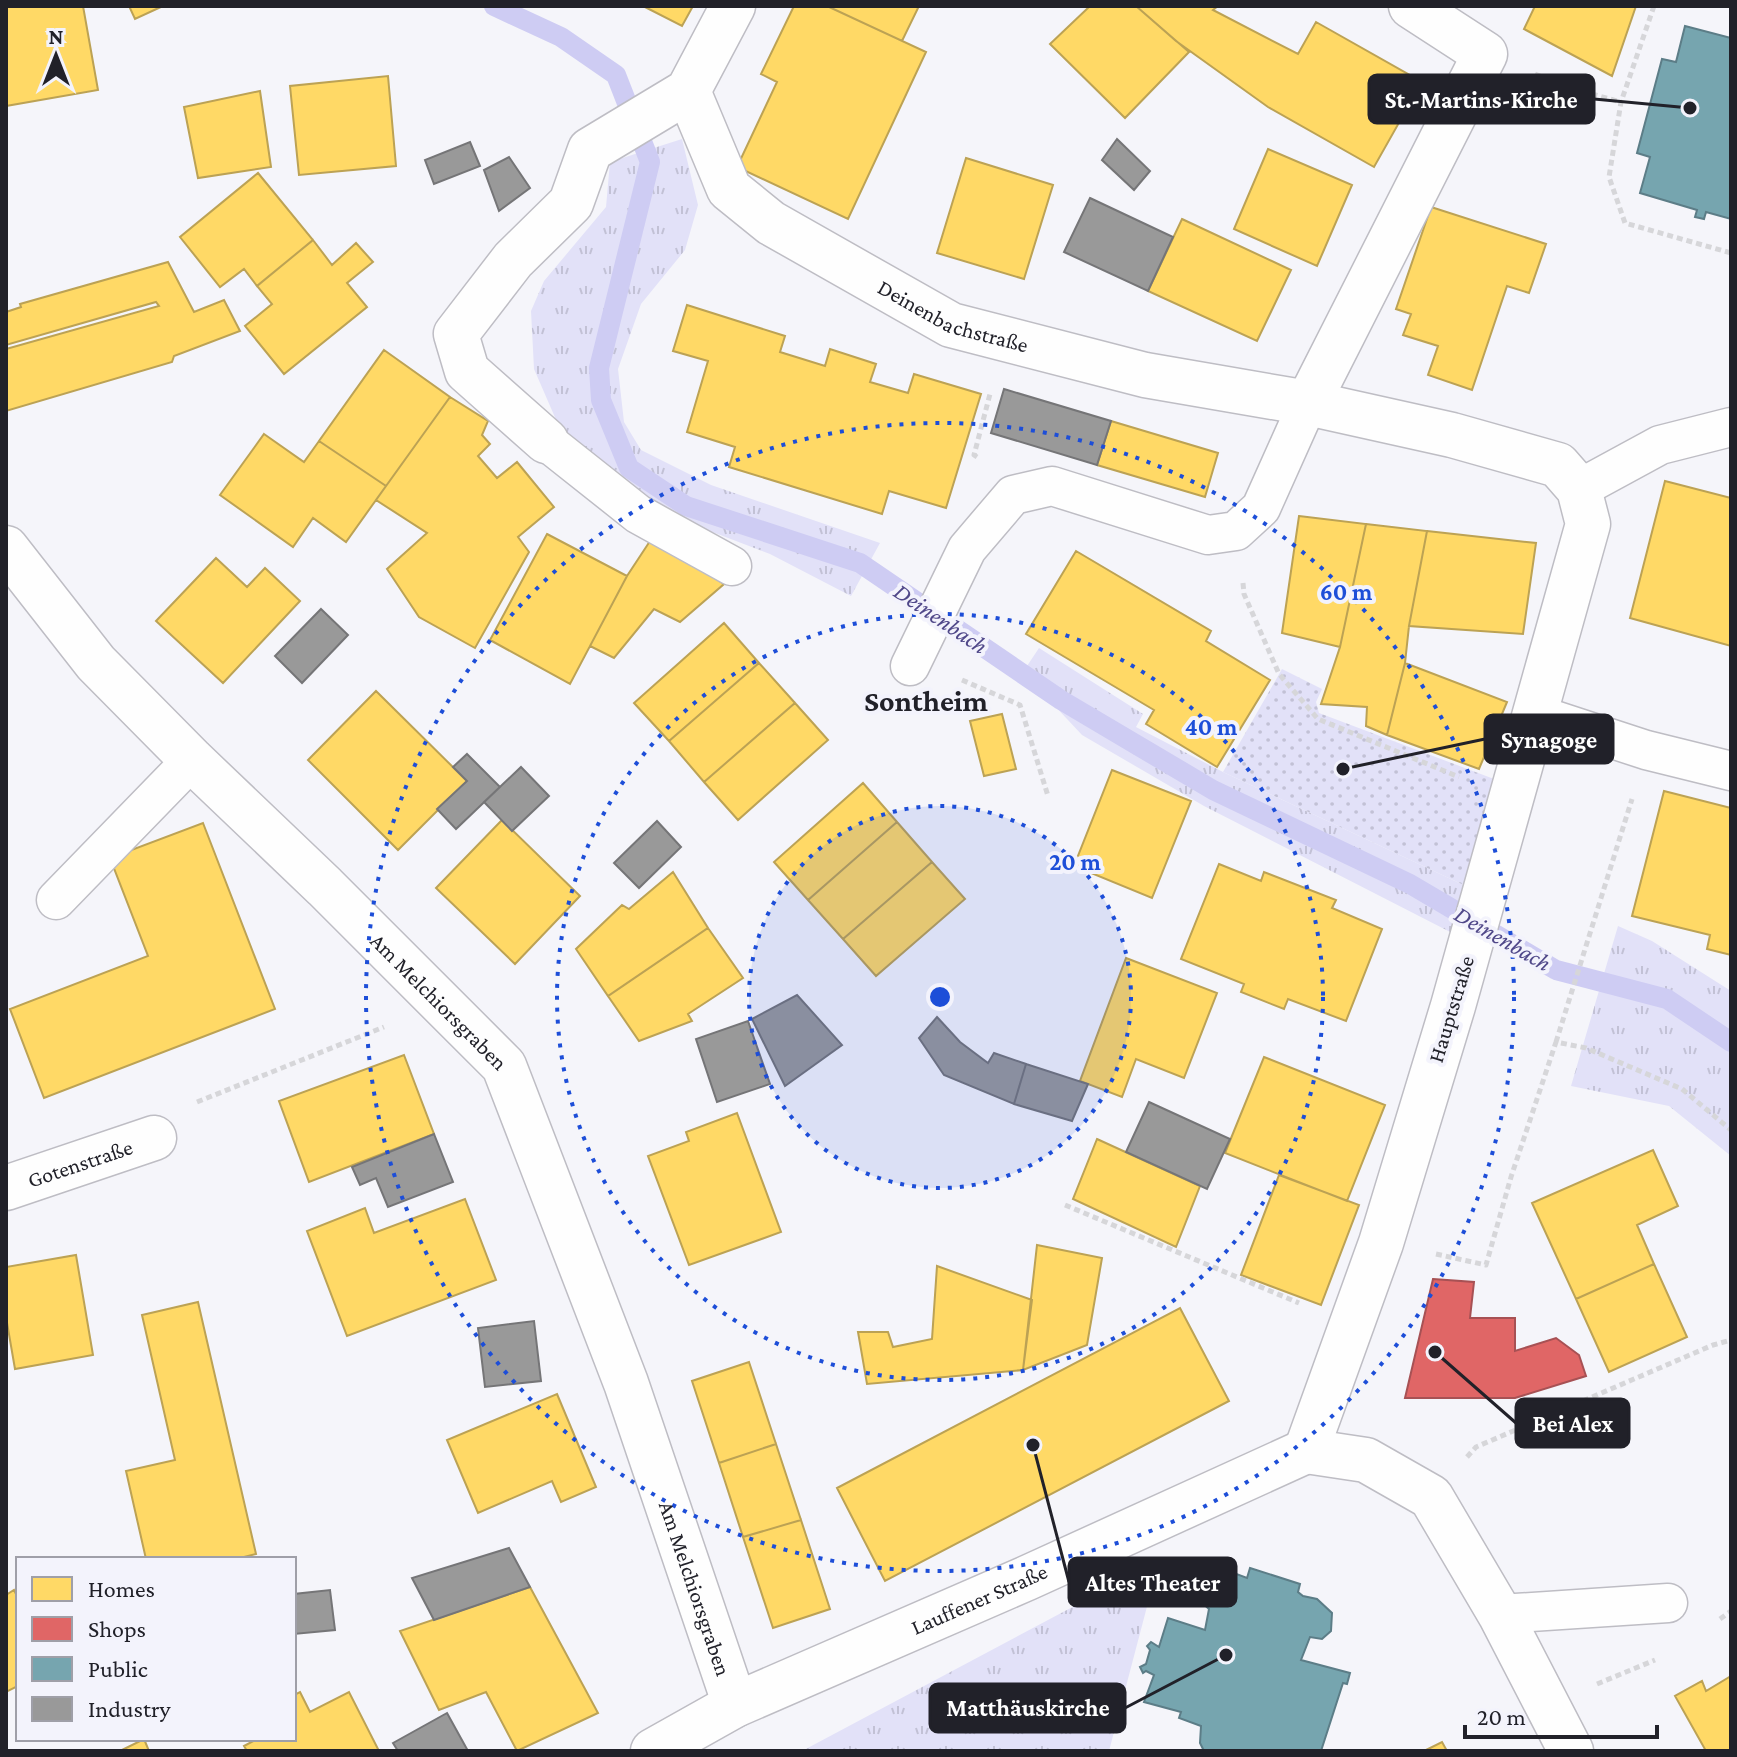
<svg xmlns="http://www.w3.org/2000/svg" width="1737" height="1757" viewBox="0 0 1737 1757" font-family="'Crimson Pro',serif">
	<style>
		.grass { fill: url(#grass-tufts) }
		.park { fill: url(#park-dots) }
		.homes { fill: #ffd966; stroke: #bca254; stroke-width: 2 }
		.shops { fill: #e06666; stroke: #a75154; stroke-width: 2 }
		.public { fill: #76a5af; stroke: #5c7d87; stroke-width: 2 }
		.industry { fill: #999; stroke: #757577; stroke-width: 2 }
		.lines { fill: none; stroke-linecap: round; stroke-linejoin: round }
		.stream { stroke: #ceccf3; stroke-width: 20 }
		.service-casing { stroke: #bebdc4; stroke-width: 41 }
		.minor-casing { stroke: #bebdc4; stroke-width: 47 }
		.path { stroke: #d6d6d9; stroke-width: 5; stroke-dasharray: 6 4; stroke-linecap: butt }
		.service { stroke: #fefefe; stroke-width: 38 }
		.minor { stroke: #fefefe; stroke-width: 44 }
		.ring { fill: none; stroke: #1d4ed8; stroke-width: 4; stroke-dasharray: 4 8 }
		.labels { text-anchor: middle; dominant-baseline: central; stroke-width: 8; stroke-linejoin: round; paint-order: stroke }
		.street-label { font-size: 22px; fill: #212129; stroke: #f3f3fc }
		.water-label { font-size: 24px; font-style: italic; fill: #504889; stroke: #f3f3fc }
		.district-label { font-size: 30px; font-weight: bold; fill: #212129; stroke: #f3f3fc }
		.centre { fill: #1d4ed8; stroke: #f3f3fc; stroke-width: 4 }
		.ring-label { font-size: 24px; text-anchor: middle; font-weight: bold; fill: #1d4ed8; stroke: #f3f3fc; stroke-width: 8; stroke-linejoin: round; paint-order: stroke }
		.leader { fill: none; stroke: #212129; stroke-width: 3 }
		.callout-dot { fill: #212129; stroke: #f3f3fc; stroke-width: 3 }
		.callout { fill: #212129; stroke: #212129; stroke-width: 3 }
		.callout-label { font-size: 24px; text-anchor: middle; font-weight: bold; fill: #fff }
	</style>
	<defs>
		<pattern id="grass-tufts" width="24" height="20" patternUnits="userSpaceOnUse" patternTransform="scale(2)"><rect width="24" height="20" fill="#e2e1f8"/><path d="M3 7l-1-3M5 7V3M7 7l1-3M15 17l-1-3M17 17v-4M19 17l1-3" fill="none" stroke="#c2c1d5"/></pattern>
		<pattern id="park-dots" width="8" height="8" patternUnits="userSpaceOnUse" patternTransform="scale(2)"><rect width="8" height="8" fill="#e2e1f8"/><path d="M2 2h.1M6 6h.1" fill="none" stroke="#c2c1d5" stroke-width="1.8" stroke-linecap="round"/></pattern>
	</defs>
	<rect width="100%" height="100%" fill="#f5f5fa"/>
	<path class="grass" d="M 682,139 L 698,205 L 685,250 L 641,304 L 618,369 L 624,422 L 641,450 L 711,485 L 880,543 L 851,596 L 770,554 L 650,508 L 600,469 L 557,422 L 534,369 L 531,311 L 544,281 L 606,207 L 610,162 Z
		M 1039,648 L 1143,714 L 1136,727 L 1223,772 L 1470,888 L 1458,936 L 1204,806 L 1082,735 L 1023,672 Z
		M 1618,926 L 1652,941 L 1731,991 L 1731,1156 L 1669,1106 L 1571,1086 Z
		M 1159,1561 L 1109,1751 L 802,1751 Z"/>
	<path class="park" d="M 1282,669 L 1322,689 L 1316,702 L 1319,713 L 1502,782 L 1470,888 L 1223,772 Z"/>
	<path class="homes" d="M 6,6 L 83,6 L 98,90 L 6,106 Z
		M 129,6 L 163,6 L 135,19 Z
		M 643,6 L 693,6 L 682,26 Z
		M 794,6 L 827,6 L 926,52 L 848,219 L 737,167 L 777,82 L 761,74 Z
		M 827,6 L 919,6 L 902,41 Z
		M 1090,6 L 1136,6 L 1189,52 L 1125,118 L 1050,44 Z
		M 1136,6 L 1218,6 L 1213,10 L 1298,54 L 1316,22 L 1422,82 L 1374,167 L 1268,107 L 1176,41 Z
		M 1535,6 L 1636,6 L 1612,76 L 1524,29 Z
		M 388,76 L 396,166 L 299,175 L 290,86 Z
		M 260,91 L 271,167 L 198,178 L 184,107 Z
		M 1268,149 L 1352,185 L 1317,266 L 1234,229 Z
		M 966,158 L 1053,185 L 1024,279 L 937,253 Z
		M 258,173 L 313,240 L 257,286 L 244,269 L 220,287 L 180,237 Z
		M 1431,207 L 1546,244 L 1529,293 L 1507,286 L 1472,390 L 1428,375 L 1438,346 L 1403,335 L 1411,314 L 1396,309 Z
		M 1182,219 L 1291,270 L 1257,341 L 1148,291 Z
		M 313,240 L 332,265 L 356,243 L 373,262 L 347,283 L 367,307 L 284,374 L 245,326 L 272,304 L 257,286 Z
		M 168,262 L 194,312 L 224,300 L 240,331 L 174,356 L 172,362 L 6,411 L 6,349 L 159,306 L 156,302 L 6,345 L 6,312 L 21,307 L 20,304 Z
		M 687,305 L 785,336 L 780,352 L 825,366 L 830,349 L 876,364 L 870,382 L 908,393 L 914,374 L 981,394 L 946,508 L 889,491 L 882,514 L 729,467 L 735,447 L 687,432 L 708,361 L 673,351 Z
		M 384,350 L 450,397 L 386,486 L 319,441 Z
		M 450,397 L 488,421 L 482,435 L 490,444 L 478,456 L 497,478 L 517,462 L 554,507 L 518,537 L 529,552 L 475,648 L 419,617 L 387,569 L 427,533 L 376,500 Z
		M 1111,421 L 1218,453 L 1205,497 L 1097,465 Z
		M 264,434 L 304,462 L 319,441 L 386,486 L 346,542 L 313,518 L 293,547 L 220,495 Z
		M 1665,481 L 1731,498 L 1731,646 L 1630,618 Z
		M 1299,516 L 1366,524 L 1340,647 L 1282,633 Z
		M 1366,524 L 1427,531 L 1409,626 L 1405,663 L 1387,735 L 1366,726 L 1367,707 L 1321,704 L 1340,647 Z
		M 1427,531 L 1536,543 L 1523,634 L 1409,626 Z
		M 547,534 L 627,576 L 570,684 L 490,640 Z
		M 652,538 L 724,584 L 680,622 L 654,609 L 614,658 L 590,646 L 627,576 Z
		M 1076,551 L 1211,631 L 1206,641 L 1270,680 L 1217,767 L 1146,724 L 1154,710 L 1026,634 Z
		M 216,558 L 247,587 L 265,568 L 300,601 L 223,683 L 156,621 Z
		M 724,623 L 759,663 L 669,741 L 634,703 Z
		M 759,663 L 795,703 L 704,782 L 669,741 Z
		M 1405,663 L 1507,702 L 1479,769 L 1387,735 Z
		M 376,691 L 467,781 L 398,850 L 308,760 Z
		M 795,703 L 828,740 L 738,820 L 704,782 Z
		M 1002,714 L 1016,769 L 984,776 L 970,721 Z
		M 1112,770 L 1191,801 L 1152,898 L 1074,866 Z
		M 863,783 L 897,822 L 808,900 L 774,862 Z
		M 1664,791 L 1731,808 L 1731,955 L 1707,949 L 1710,935 L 1632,916 Z
		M 502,820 L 580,896 L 515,964 L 436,888 Z
		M 897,822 L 932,862 L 843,939 L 808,900 Z
		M 203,823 L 275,1009 L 44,1098 L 10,1009 L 148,956 L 110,858 Z
		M 932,862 L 965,899 L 876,976 L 843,939 Z
		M 1219,864 L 1261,881 L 1264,872 L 1336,900 L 1332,908 L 1382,929 L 1346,1021 L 1288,999 L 1284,1009 L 1241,992 L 1244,984 L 1181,959 Z
		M 673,872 L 708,928 L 608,996 L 576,949 L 622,905 L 629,909 Z
		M 708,928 L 743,978 L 688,1014 L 692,1021 L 639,1041 L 608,996 Z
		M 1126,958 L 1217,993 L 1184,1078 L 1136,1059 L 1122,1097 L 1080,1081 Z
		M 404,1055 L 434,1134 L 309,1182 L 279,1101 Z
		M 1264,1057 L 1385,1105 L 1347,1201 L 1225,1153 Z
		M 737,1113 L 781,1232 L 689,1265 L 648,1156 L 689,1141 L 686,1132 Z
		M 1097,1139 L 1200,1186 L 1176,1247 L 1073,1199 Z
		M 1653,1150 L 1678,1206 L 1637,1225 L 1654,1264 L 1576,1299 L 1532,1203 Z
		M 1279,1175 L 1359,1205 L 1321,1305 L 1241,1275 Z
		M 465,1199 L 496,1280 L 347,1336 L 307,1231 L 365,1208 L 374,1233 Z
		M 1037,1245 L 1102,1258 L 1087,1345 L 1023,1370 Z
		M 76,1255 L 93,1355 L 15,1369 L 6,1317 L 6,1267 Z
		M 1654,1264 L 1687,1337 L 1609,1372 L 1576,1299 Z
		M 937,1266 L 1032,1300 L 1023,1370 L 867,1384 L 858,1332 L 888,1332 L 893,1347 L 932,1339 Z
		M 198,1302 L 256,1554 L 236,1559 L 146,1559 L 126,1471 L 175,1460 L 142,1315 Z
		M 1180,1308 L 1229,1401 L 885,1581 L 837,1488 Z
		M 749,1362 L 776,1444 L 719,1463 L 692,1381 Z
		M 557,1394 L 596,1487 L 561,1502 L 552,1481 L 478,1513 L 447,1440 Z
		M 776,1444 L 801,1520 L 743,1537 L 719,1463 Z
		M 801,1520 L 830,1609 L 773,1628 L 743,1537 Z
		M 530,1587 L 598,1713 L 517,1751 L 486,1692 L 439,1710 L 400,1631 Z
		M 14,1590 L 18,1598 L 18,1686 L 6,1692 L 6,1595 Z
		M 1731,1676 L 1731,1751 L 1706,1751 L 1675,1696 L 1702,1681 L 1706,1691 Z
		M 300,1692 L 310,1712 L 349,1692 L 379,1751 L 247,1751 L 244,1746 L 257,1739 L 294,1739 L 294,1695 Z
		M 144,1739 L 149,1751 L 120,1751 Z
		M 1442,1742 L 1447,1751 L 1424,1751 Z"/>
	<path class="shops" d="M 1433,1279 L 1474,1282 L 1470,1318 L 1515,1318 L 1515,1351 L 1556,1338 L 1579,1355 L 1586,1376 L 1515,1398 L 1405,1398 Z"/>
	<path class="public" d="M 1685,26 L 1731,38 L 1731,219 L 1706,212 L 1704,219 L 1695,217 L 1697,210 L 1640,193 L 1650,157 L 1637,153 L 1662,59 L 1676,62 Z
		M 1250,1568 L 1300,1584 L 1298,1592 L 1303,1596 L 1317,1599 L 1332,1613 L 1331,1631 L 1322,1639 L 1310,1637 L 1301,1660 L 1350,1673 L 1347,1684 L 1343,1683 L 1321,1751 L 1204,1751 L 1200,1743 L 1201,1726 L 1179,1718 L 1181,1712 L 1144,1702 L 1154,1675 L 1146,1671 L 1143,1673 L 1140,1667 L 1146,1664 L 1150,1650 L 1147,1646 L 1151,1642 L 1159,1647 L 1168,1618 L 1205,1630 L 1209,1609 L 1201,1602 L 1197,1592 L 1197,1583 L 1202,1576 L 1213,1569 L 1223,1569 L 1247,1578 Z"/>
	<path class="industry" d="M 1117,139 L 1150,171 L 1134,190 L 1102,160 Z
		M 470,142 L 480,166 L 434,184 L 425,160 Z
		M 509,157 L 530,188 L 499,211 L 484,170 Z
		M 1090,198 L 1173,237 L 1148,291 L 1064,252 Z
		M 1004,389 L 1111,421 L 1097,465 L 991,433 Z
		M 321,609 L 348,635 L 302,683 L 275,656 Z
		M 467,754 L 500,787 L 456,829 L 437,809 L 467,781 L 453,767 Z
		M 521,767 L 549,796 L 512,831 L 484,802 Z
		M 657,821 L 681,847 L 639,888 L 614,863 Z
		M 797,995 L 842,1045 L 785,1086 L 752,1019 Z
		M 937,1017 L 960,1042 L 988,1063 L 994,1053 L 1026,1064 L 1014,1104 L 944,1075 L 919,1038 Z
		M 748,1021 L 770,1084 L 717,1102 L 696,1039 Z
		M 1026,1064 L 1088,1084 L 1072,1121 L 1014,1104 Z
		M 1149,1102 L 1230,1139 L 1207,1189 L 1126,1152 Z
		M 434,1134 L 453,1182 L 388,1207 L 376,1178 L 360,1185 L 352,1167 Z
		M 534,1321 L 541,1381 L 485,1387 L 478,1328 Z
		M 509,1548 L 530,1587 L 434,1620 L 412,1578 Z
		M 330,1590 L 335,1630 L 294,1634 L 294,1594 Z
		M 447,1713 L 468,1751 L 398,1751 L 393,1743 Z"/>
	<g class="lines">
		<path class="stream" d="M 494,6 L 561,37 L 616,75 L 650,162 L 599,368 L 601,400 L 629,468 L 686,506 L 860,563 L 1061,700 L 1213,790 L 1410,884 L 1556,970 L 1667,999 L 1731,1042"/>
		<g class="service-casing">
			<path id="service" d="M 546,441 L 638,514 L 732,566
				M 1579,489 L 1660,445 L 1731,427
				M 910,666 L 967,549 L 1013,495 L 1052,486 L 1208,535 L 1236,531 L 1261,508 L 1308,403
				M 1536,714 L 1646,750 L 1731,771
				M 56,900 L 192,760
				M 1500,1614 L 1668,1603"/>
		</g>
		<g class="minor-casing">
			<g id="minor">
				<path id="s1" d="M 688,91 L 729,189 L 771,223 L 951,325 L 1145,375 L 1308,403 L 1452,435 L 1558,465 L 1579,489 L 1588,524 L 1453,1006 L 1381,1243 L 1306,1451"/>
				<path d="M 1308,403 L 1485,54 L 1411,6"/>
				<path d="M 546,441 L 467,371 L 456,334 L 513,260 L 571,203 L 590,150 L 688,91 L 733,6"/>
				<path id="s2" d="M 6,548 L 96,663 L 192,760 L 325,887 L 504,1066 L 626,1383 L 735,1705"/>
				<path id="s3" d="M 6,1188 L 154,1138"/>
				<path d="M 1306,1451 L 1366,1460 L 1431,1497 L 1500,1614 L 1571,1751"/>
				<path id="s4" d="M 653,1751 L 735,1705 L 1027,1578 L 1306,1451"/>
			</g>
		</g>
		<path class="path" d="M 1654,6 L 1621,102 L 1609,177 L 1625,223 L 1731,253
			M 1535,74 L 1570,88 L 1621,102
			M 977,457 L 974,455 L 990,394
			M 1243,583 L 1244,594 L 1279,674 L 1318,719 L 1459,777
			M 962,680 L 1020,705 L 1048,796
			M 1556,1042 L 1632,799
			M 197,1102 L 384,1027
			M 1065,1205 L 1299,1303
			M 1436,1254 L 1486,1265 L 1511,1177 L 1556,1042 L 1586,1048 L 1682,1089 L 1731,1130
			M 1467,1457 L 1476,1447 L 1713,1345 L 1731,1340
			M 1720,1619 L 1731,1611
			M 1597,1684 L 1655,1660"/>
		<use href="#service" class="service"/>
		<use href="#minor" class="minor"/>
	</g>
	<circle cx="940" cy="997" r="191" fill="#1d4ed8" fill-opacity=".12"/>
	<g class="ring">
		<circle cx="940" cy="997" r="191"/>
		<circle cx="940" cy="997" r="383"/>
		<circle cx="940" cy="997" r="574"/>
	</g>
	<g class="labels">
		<g class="street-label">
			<text stroke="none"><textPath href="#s1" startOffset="366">Deinenbachstraße</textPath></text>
			<text stroke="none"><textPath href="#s2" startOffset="628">Am Melchiorsgraben</textPath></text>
			<text transform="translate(1451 1009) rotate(-73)">Hauptstraße</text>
			<text stroke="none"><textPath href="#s3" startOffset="78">Gotenstraße</textPath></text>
			<text stroke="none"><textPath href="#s2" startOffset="1276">Am Melchiorsgraben</textPath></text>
			<text stroke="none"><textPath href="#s4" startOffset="360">Lauffener Straße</textPath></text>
		</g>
		<g class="water-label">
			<text transform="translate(941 618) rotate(34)">Deinenbach</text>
			<text transform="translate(1503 938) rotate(30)">Deinenbach</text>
		</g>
		<g class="district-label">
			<text x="926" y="700">Sontheim</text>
		</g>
	</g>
	<circle cx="940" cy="997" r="12" class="centre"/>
	<g class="ring-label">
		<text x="1346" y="600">60 m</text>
		<text x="1211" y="735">40 m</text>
		<text x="1075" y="870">20 m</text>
	</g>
	<path class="leader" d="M1690 108L1594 99M1343 769L1485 739M1435 1352L1516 1423M1033 1445L1069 1582M1226 1655L1125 1708"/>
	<g class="callout-dot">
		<circle cx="1690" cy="108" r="8"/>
		<circle cx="1343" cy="769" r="8"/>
		<circle cx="1435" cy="1352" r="8"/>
		<circle cx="1033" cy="1445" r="8"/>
		<circle cx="1226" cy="1655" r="8"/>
	</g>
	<g class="callout">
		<rect x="1369" y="75" width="225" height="48" rx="8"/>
		<rect x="1485" y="715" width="128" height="48" rx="8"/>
		<rect x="1516" y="1399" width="113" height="48" rx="8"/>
		<rect x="1069" y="1558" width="167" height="48" rx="8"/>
		<rect x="930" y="1684" width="195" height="48" rx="8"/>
	</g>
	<g class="callout-label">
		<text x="1481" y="108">St.-Martins-Kirche</text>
		<text x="1549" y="748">Synagoge</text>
		<text x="1573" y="1432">Bei Alex</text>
		<text x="1153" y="1591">Altes Theater</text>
		<text x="1028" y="1716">Matthäuskirche</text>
	</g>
	<rect width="1737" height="1757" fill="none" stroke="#212129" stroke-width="16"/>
	<rect x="16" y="1557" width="280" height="184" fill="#f3f3fc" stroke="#9f9fa8" stroke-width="2"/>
	<rect x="32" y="1577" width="40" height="24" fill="#ffd966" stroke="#9f9fa8" stroke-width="2"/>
	<text x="88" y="1597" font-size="24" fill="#212129">Homes</text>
	<rect x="32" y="1617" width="40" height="24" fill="#e06666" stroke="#9f9fa8" stroke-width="2"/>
	<text x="88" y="1637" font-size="24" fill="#212129">Shops</text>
	<rect x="32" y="1657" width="40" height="24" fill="#76a5af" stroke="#9f9fa8" stroke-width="2"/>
	<text x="88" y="1677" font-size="24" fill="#212129">Public</text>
	<rect x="32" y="1697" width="40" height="24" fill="#999999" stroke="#9f9fa8" stroke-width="2"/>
	<text x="88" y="1717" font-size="24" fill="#212129">Industry</text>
	<g transform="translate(56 56)" stroke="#f3f3fc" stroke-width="6" paint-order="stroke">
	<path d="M0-6L14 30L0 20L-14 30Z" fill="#212129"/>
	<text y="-12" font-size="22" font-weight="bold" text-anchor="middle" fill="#212129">N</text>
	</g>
	<path d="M1465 1725v12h192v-12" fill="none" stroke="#212129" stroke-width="4"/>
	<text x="1477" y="1725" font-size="24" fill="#212129" stroke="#f3f3fc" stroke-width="6" paint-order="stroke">20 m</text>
</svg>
